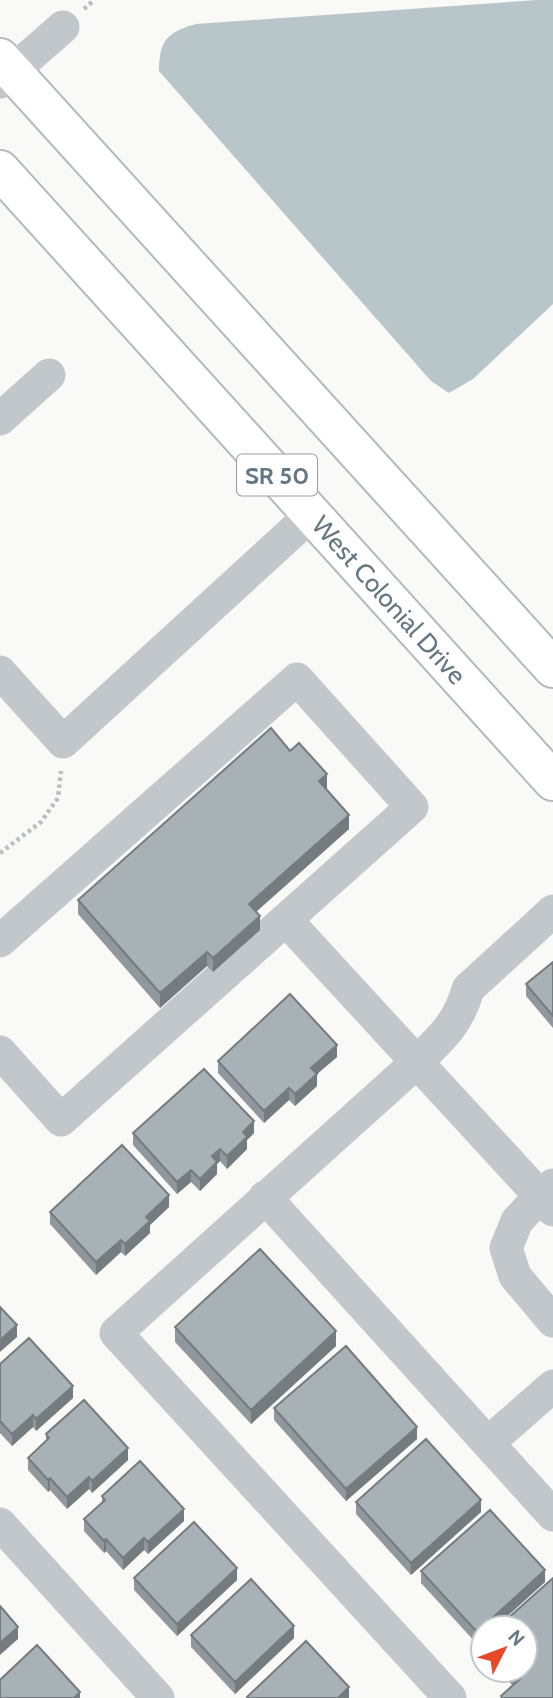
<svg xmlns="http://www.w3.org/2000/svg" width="553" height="1698" viewBox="0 0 553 1698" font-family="Cabin,sans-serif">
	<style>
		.water { fill: #b8c6c9 }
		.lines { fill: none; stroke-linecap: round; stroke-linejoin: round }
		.highway-casing { stroke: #b3b9bc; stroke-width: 42 }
		.path { stroke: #babec1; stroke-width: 4.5; stroke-dasharray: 3.5 3.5; stroke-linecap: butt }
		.minor { stroke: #c2c7cb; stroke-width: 33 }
		.highway { stroke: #fff; stroke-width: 38 }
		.wall { fill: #90989d }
		.shaded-wall { fill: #757c7f }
		.building { fill: #a7b1b6; stroke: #757c7f; stroke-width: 2 }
		.labels { text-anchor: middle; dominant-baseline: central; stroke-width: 7; stroke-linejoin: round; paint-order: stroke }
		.shield { fill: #fff; stroke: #92a0a8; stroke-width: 2 }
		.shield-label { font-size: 24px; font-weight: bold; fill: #647782 }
		.street-label { font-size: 26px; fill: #647782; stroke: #fff }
	</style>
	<rect width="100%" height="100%" fill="#f9f9f7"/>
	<path class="water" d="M 537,0 L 553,0 L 553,304 L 473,379 L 449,393 L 431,381 L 159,71 C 159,41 167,32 196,24 Z"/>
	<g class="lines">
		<g class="highway-casing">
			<path id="highway" d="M 0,58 L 553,668
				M 0,170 L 553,781"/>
		</g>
		<path class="path" d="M 84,9 L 94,0
			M 0,853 L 41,822 L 58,798 L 61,771"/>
		<path class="minor" d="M 0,82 L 63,27
			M 0,419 L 49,375
			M 0,672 L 63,742 L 312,514
			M 287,921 L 540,1196 L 553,1185
			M 0,941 L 297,679 L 412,807 L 61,1120 L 0,1052
			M 265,1197 L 553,1515
			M 553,1210 L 540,1196 L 517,1221 L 506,1248 L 515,1276 L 553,1321
			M 488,1443 L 553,1386
			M 0,1524 L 158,1698
			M 450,1698 L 116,1333 L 417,1062 C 441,1038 459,1023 468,989 L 553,911"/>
		<use href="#highway" class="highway"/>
	</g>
	<path class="wall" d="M 290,751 L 327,789 L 326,789 L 349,829 L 256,912 L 260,930 L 213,972 L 207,966 L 160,1008 L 78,914 L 78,900 Z
		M 553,962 L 553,1028 L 526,996 L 526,984 Z
		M 337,1057 L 317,1074 L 317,1086 L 295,1106 L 289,1100 L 264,1123 L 218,1073 L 218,1061 Z
		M 133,1133 L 254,1133 L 247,1140 L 247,1149 L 227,1169 L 220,1161 L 217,1164 L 217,1174 L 200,1191 L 191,1182 L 177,1194 L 133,1145 Z
		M 169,1207 L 150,1225 L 150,1233 L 125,1256 L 121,1252 L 96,1275 L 50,1224 L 50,1212 Z
		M 175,1327 L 336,1346 L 251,1424 L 175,1342 Z
		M 0,1364 L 73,1398 L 36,1431 L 33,1427 L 12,1446 L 0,1433 Z
		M 274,1408 L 417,1439 L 346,1501 L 274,1420 Z
		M 46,1434 L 128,1460 L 92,1493 L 89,1489 L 67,1509 L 50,1490 L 48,1492 L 28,1470 L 28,1458 L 46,1441 Z
		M 102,1496 L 184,1521 L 148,1554 L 144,1550 L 123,1570 L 106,1551 L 104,1553 L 84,1531 L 84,1519 L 102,1503 Z
		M 356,1502 L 481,1512 L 411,1575 L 356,1514 Z
		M 421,1571 L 545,1582 L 477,1644 L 421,1583 Z
		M 134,1578 L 237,1580 L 177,1636 L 134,1590 Z
		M 191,1635 L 294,1638 L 235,1694 L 191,1647 Z
		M 499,1670 L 525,1670 L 553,1698 L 501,1698 L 501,1696 L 512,1685 Z"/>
	<path class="shaded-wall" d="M 327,774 L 327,789 L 319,796 L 319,781 Z
		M 349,815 L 349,829 L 249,918 L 249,904 Z
		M 260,916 L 260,930 L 213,972 L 213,958 Z
		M 207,952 L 207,966 L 160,1008 L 160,993 Z
		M 337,1045 L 337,1057 L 317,1074 L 317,1086 L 295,1106 L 295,1094 L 311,1068 Z
		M 289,1088 L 289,1100 L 264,1123 L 264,1111 Z
		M 254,1121 L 254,1133 L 247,1140 L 247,1149 L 227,1169 L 227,1156 L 243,1132 Z
		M 220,1149 L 220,1161 L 217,1164 L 217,1174 L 200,1191 L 200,1179 L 212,1156 Z
		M 191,1170 L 191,1182 L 177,1194 L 177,1182 Z
		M 169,1195 L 169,1207 L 150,1225 L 150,1233 L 125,1256 L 125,1244 L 146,1217 Z
		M 121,1240 L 121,1252 L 96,1275 L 96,1262 Z
		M 17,1325 L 17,1337 L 0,1352 L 0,1340 Z
		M 336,1331 L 336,1346 L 251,1424 L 251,1410 Z
		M 73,1386 L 73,1398 L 36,1431 L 36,1419 Z
		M 33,1415 L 33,1427 L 12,1446 L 12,1434 Z
		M 417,1427 L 417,1439 L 346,1501 L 346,1489 Z
		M 128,1448 L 128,1460 L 92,1493 L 92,1481 Z
		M 89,1477 L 89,1489 L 67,1509 L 67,1497 Z
		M 50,1478 L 50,1490 L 48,1492 L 48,1480 Z
		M 481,1500 L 481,1512 L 411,1575 L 411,1563 Z
		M 184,1509 L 184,1521 L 148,1554 L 148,1542 Z
		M 144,1538 L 144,1550 L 123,1570 L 123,1558 Z
		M 106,1539 L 106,1551 L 104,1553 L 104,1541 Z
		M 237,1568 L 237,1580 L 177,1636 L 177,1624 Z
		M 545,1570 L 545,1582 L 494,1628 L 483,1628 L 483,1638 L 477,1644 L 477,1632 Z
		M 294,1626 L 294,1638 L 235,1694 L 235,1682 Z
		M 18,1627 L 18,1639 L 0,1655 L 0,1643 Z
		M 349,1687 L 349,1698 L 338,1698 Z
		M 80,1692 L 80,1698 L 74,1698 Z"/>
	<path class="building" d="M 271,728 L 290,751 L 299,743 L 327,774 L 319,781 L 349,815 L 249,904 L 260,916 L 213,958 L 207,952 L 160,993 L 78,900 Z
		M 553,962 L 553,1016 L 526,984 Z
		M 290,994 L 337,1045 L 311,1068 L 317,1074 L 295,1094 L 289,1088 L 264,1111 L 218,1061 Z
		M 204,1069 L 254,1121 L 243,1132 L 247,1137 L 227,1156 L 220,1149 L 212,1156 L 217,1162 L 200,1179 L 191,1170 L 177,1182 L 133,1133 Z
		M 122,1145 L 169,1195 L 146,1217 L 150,1221 L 125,1244 L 121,1240 L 96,1262 L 50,1212 Z
		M 260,1249 L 336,1331 L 251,1410 L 175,1327 Z
		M 0,1307 L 17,1325 L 0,1340 Z
		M 29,1338 L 73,1386 L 36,1419 L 33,1415 L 12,1434 L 0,1421 L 0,1364 Z
		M 346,1346 L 417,1427 L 346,1489 L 274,1408 Z
		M 84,1400 L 128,1448 L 92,1481 L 89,1477 L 67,1497 L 50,1478 L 48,1480 L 28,1458 L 49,1438 L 46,1434 Z
		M 426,1439 L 481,1500 L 411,1563 L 356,1502 Z
		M 140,1461 L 184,1509 L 148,1542 L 144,1538 L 123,1558 L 106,1539 L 104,1541 L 84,1519 L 105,1500 L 102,1496 Z
		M 490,1510 L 545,1570 L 477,1632 L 421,1571 Z
		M 194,1522 L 237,1568 L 177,1624 L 134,1578 Z
		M 553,1578 L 553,1698 L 502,1698 L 501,1696 L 520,1679 L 512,1670 L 525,1670 L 525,1628 L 497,1628 Z
		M 251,1579 L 294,1626 L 235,1682 L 191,1635 Z
		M 0,1606 L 18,1627 L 0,1643 Z
		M 306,1641 L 349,1687 L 338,1698 L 248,1698 L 247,1697 Z
		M 37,1645 L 80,1692 L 74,1698 L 0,1698 L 0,1680 Z"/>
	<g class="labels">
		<rect class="shield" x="237" y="454.5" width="80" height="41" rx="5"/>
		<g class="shield-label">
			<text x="277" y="475">SR 50</text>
		</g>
		<g class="street-label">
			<text transform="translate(389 600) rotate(48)">West Colonial Drive</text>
		</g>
	</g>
	<g transform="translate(504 1649) rotate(48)"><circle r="33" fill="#ffffff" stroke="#c1c9cd" stroke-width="2"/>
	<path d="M0-5L12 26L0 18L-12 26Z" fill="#e54b2b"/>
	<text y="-10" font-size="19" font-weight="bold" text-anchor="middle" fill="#647782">N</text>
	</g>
</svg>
